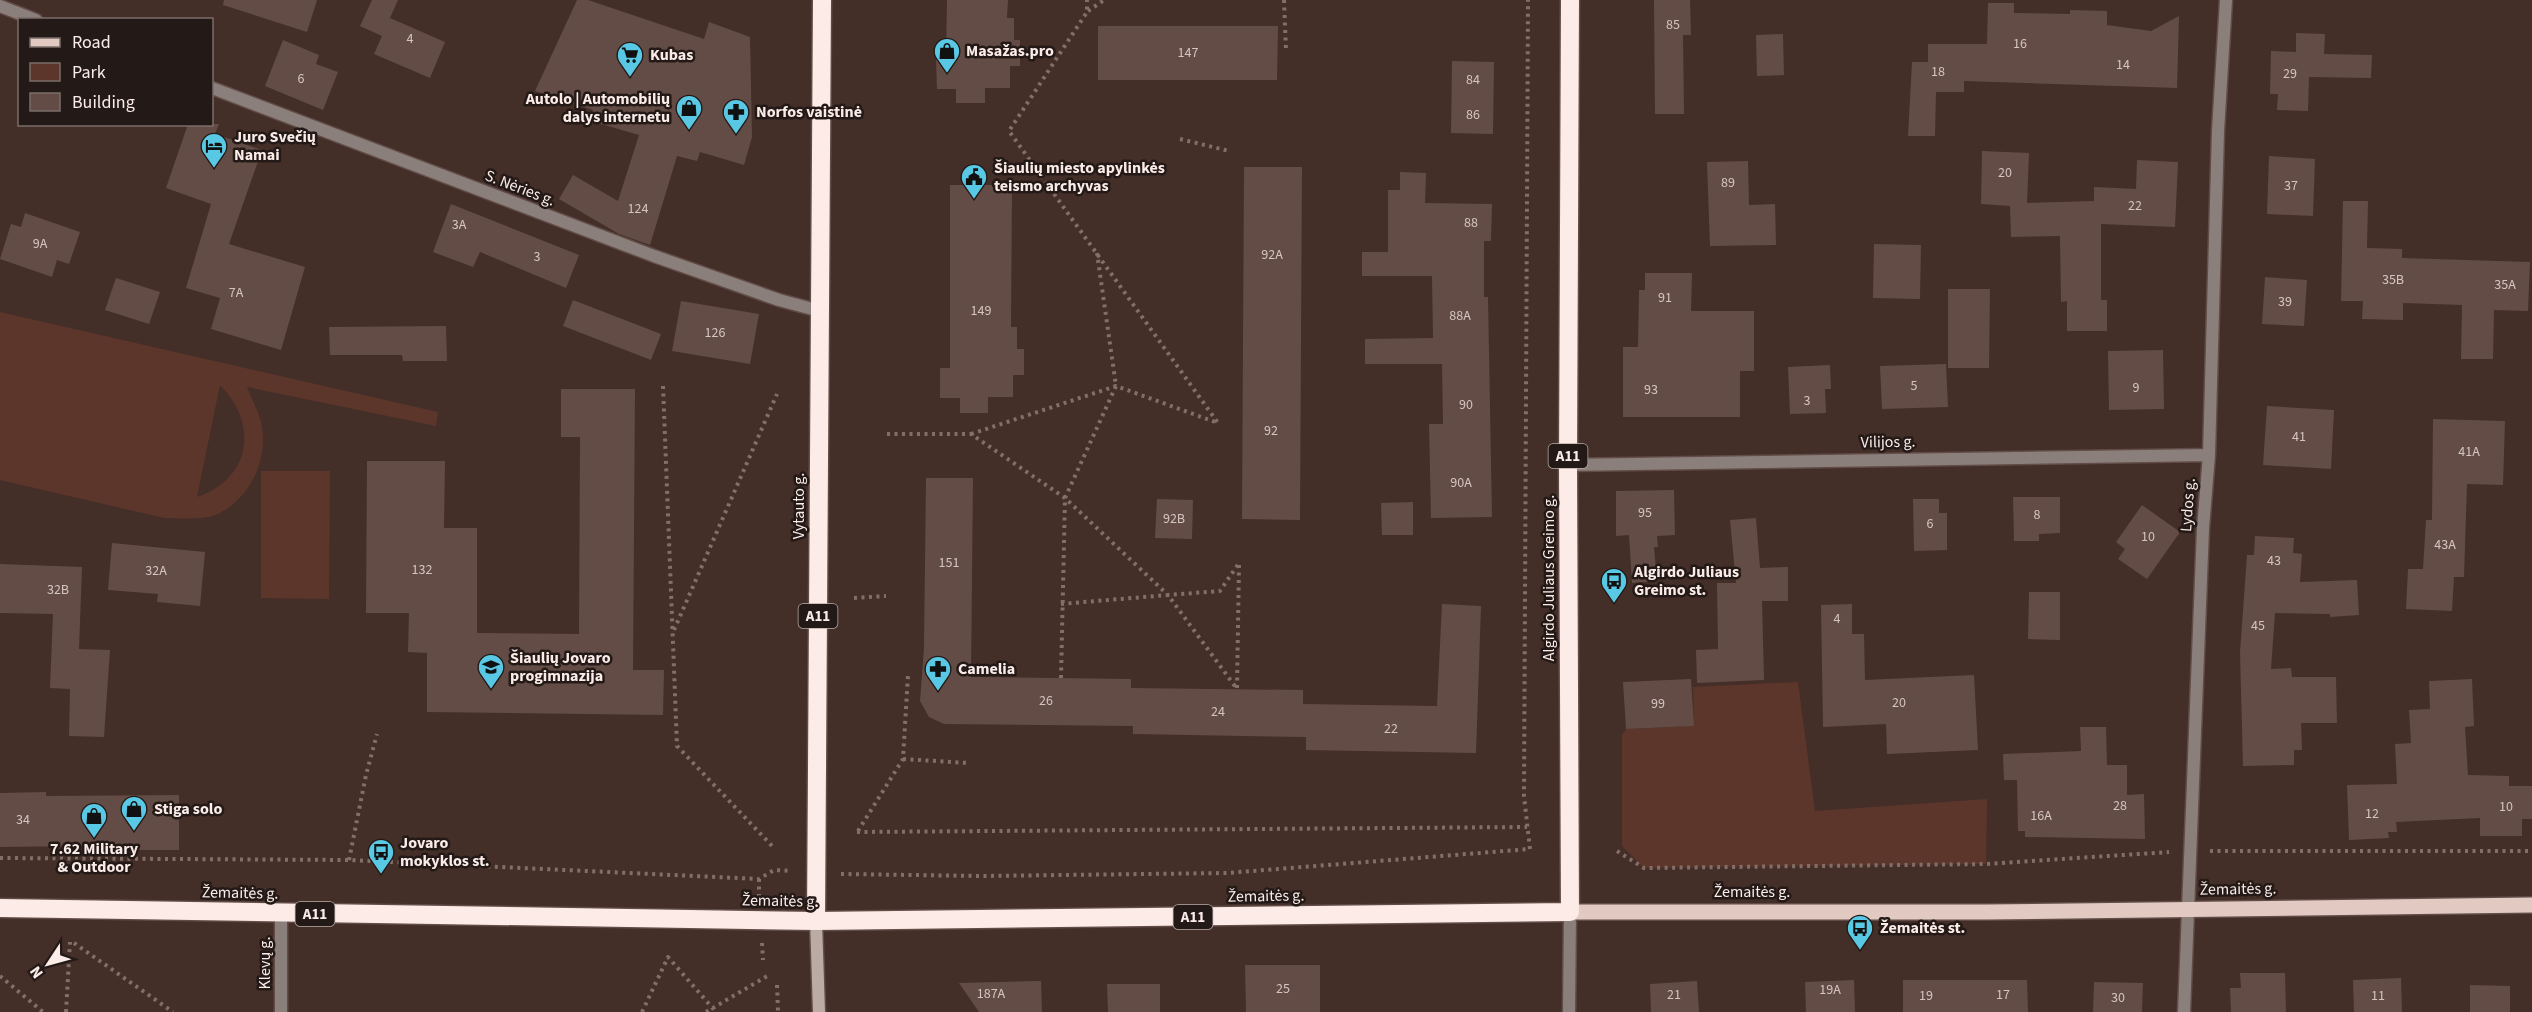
<svg xmlns="http://www.w3.org/2000/svg" width="2532" height="1012" viewBox="0 0 2532 1012" font-family="'Source Sans 3',sans-serif">
	<style>
		.green { fill: #5c362b; fill-rule: evenodd }
		.building { fill: #644c46 }
		.lines { fill: none; stroke-linecap: round; stroke-linejoin: round }
		.street-casing { stroke: #614c47; stroke-width: 15 }
		.secondary-casing { stroke: #614c47; stroke-width: 15 }
		.primary-casing { stroke: #614c47; stroke-width: 18 }
		.highway-casing { stroke: #614c47; stroke-width: 21 }
		.path { stroke: #826f69; stroke-width: 4; stroke-dasharray: 3 4.5; stroke-linecap: butt }
		.street { stroke: #8b7f7c; stroke-width: 12 }
		.secondary { stroke: #bcaaa4; stroke-width: 12 }
		.primary { stroke: #e2cac3; stroke-width: 15 }
		.highway { stroke: #fcebe6; stroke-width: 18 }
		.labels { text-anchor: middle; dominant-baseline: central; stroke-width: 5; stroke-linejoin: round; paint-order: stroke }
		.number-label { font-size: 14px; fill: #d5c4c0 }
		.shield { fill: #231916; stroke: #baada9; stroke-width: 1.5 }
		.shield-label { font-size: 15px; font-weight: bold; fill: #fbece8 }
		.poi-label { font-size: 16px; font-weight: bold; fill: #fbece8; stroke: #231916; text-anchor: start }
		.street-label { font-size: 16px; fill: #fbece8; stroke: #231916 }
	</style>
	<rect width="100%" height="100%" fill="#442e28"/>
	<path class="green" d="M 0,312 L 438,412 L 436,426 L 247,387 C 251,398 258,410 261,422 C 269,457 252,496 220,513 C 204,521 181,518 164,518 L 0,480 ZM 220,385 C 259,424 251,479 197,497 Z
		M 261,471 L 330,471 L 329,599 L 261,598 Z
		M 1798,682 L 1815,811 L 1987,799 L 1986,864 L 1644,868 L 1622,846 L 1622,735 L 1626,729 L 1694,726 L 1693,687 Z"/>
	<path class="building" d="M 224,0 L 317,0 L 307,32 L 223,5 Z
		M 372,0 L 398,0 L 390,18 L 445,42 L 430,78 L 374,54 L 382,36 L 360,26 Z
		M 577,0 L 588,0 L 704,39 L 709,22 L 750,37 L 752,137 L 744,165 L 700,152 L 697,161 L 677,156 L 650,245 L 619,234 L 559,199 L 573,175 L 618,201 L 639,135 L 587,120 L 593,110 L 535,91 Z
		M 947,0 L 1008,0 L 1007,18 L 1014,18 L 1014,40 L 1020,40 L 1020,66 L 1010,66 L 1010,88 L 985,88 L 985,103 L 956,103 L 956,89 L 937,89 L 936,58 L 946,58 Z
		M 1654,0 L 1690,0 L 1691,35 L 1683,35 L 1684,114 L 1655,114 Z
		M 1988,3 L 2014,3 L 2014,13 L 2070,14 L 2070,10 L 2107,11 L 2107,25 L 2151,31 L 2179,16 L 2177,88 L 1964,81 L 1964,92 L 1936,92 L 1935,136 L 1908,136 L 1912,62 L 1928,62 L 1928,44 L 1987,44 Z
		M 1098,26 L 1278,26 L 1277,80 L 1098,80 Z
		M 2296,33 L 2325,34 L 2324,54 L 2372,55 L 2371,78 L 2309,77 L 2308,111 L 2277,110 L 2278,94 L 2270,94 L 2271,51 L 2296,52 Z
		M 1783,34 L 1784,75 L 1757,76 L 1756,35 Z
		M 283,40 L 319,55 L 316,64 L 338,72 L 323,110 L 265,86 Z
		M 1452,61 L 1494,62 L 1493,134 L 1451,133 Z
		M 188,124 L 219,124 L 215,134 L 262,150 L 229,244 L 305,267 L 281,350 L 211,329 L 220,298 L 186,288 L 211,204 L 166,188 Z
		M 1982,151 L 2029,153 L 2027,203 L 2094,201 L 2094,187 L 2136,189 L 2137,160 L 2178,162 L 2175,227 L 2101,224 L 2101,300 L 2107,300 L 2107,331 L 2067,331 L 2067,301 L 2061,302 L 2060,236 L 2011,237 L 2010,206 L 1981,204 Z
		M 2269,156 L 2315,159 L 2313,216 L 2267,214 Z
		M 1748,161 L 1749,205 L 1775,204 L 1776,245 L 1710,246 L 1707,162 Z
		M 1244,167 L 1302,167 L 1300,520 L 1242,519 Z
		M 1400,172 L 1426,173 L 1425,203 L 1492,204 L 1491,241 L 1484,241 L 1484,297 L 1488,297 L 1492,517 L 1431,518 L 1429,424 L 1443,424 L 1442,364 L 1365,364 L 1365,339 L 1433,338 L 1432,276 L 1362,276 L 1362,252 L 1388,252 L 1388,190 L 1400,190 Z
		M 950,185 L 1012,185 L 1011,327 L 1017,327 L 1017,349 L 1024,349 L 1024,375 L 1013,375 L 1013,397 L 988,397 L 988,413 L 960,413 L 960,398 L 940,398 L 940,368 L 950,368 Z
		M 2343,201 L 2368,201 L 2367,248 L 2402,249 L 2402,258 L 2530,262 L 2528,311 L 2494,310 L 2493,359 L 2461,359 L 2462,305 L 2403,303 L 2403,320 L 2362,319 L 2363,301 L 2341,301 Z
		M 451,204 L 579,255 L 566,288 L 480,252 L 473,267 L 433,252 Z
		M 25,213 L 80,232 L 69,264 L 57,260 L 52,277 L 0,259 L 11,224 L 21,227 Z
		M 1874,244 L 1921,245 L 1920,299 L 1873,298 Z
		M 1645,273 L 1692,273 L 1691,311 L 1754,311 L 1754,371 L 1740,371 L 1740,417 L 1623,417 L 1623,347 L 1638,347 L 1639,290 L 1645,290 Z
		M 2265,277 L 2307,280 L 2304,326 L 2262,324 Z
		M 116,278 L 160,292 L 149,324 L 105,310 Z
		M 1948,289 L 1990,289 L 1989,368 L 1948,368 Z
		M 573,300 L 661,334 L 651,360 L 563,326 Z
		M 681,301 L 759,314 L 750,364 L 672,351 Z
		M 446,326 L 447,361 L 403,361 L 402,355 L 330,355 L 329,327 Z
		M 2163,350 L 2164,409 L 2109,410 L 2108,351 Z
		M 1946,364 L 1948,407 L 1882,409 L 1880,366 Z
		M 1830,365 L 1831,389 L 1825,389 L 1826,413 L 1790,414 L 1788,367 Z
		M 561,389 L 635,389 L 633,670 L 664,670 L 663,715 L 427,712 L 427,653 L 408,652 L 409,613 L 366,613 L 367,461 L 445,461 L 444,528 L 477,528 L 477,633 L 579,634 L 580,437 L 561,437 Z
		M 2267,406 L 2334,410 L 2331,469 L 2263,465 Z
		M 2433,419 L 2505,421 L 2503,485 L 2467,484 L 2464,577 L 2454,577 L 2452,611 L 2406,609 L 2408,569 L 2423,569 L 2426,520 L 2432,520 Z
		M 926,478 L 973,478 L 971,677 L 1131,679 L 1131,688 L 1303,690 L 1303,704 L 1437,706 L 1442,604 L 1481,606 L 1476,753 L 1306,750 L 1306,737 L 1133,734 L 1133,726 L 944,724 L 929,717 L 920,701 L 924,648 Z
		M 1674,490 L 1675,535 L 1657,536 L 1658,547 L 1654,547 L 1657,581 L 1632,583 L 1629,535 L 1616,536 L 1616,491 Z
		M 2013,497 L 2060,497 L 2060,533 L 2039,534 L 2039,541 L 2014,541 Z
		M 1157,499 L 1193,500 L 1192,539 L 1155,538 Z
		M 1913,499 L 1939,499 L 1939,513 L 1947,513 L 1947,550 L 1914,551 Z
		M 1413,502 L 1413,535 L 1382,535 L 1381,503 Z
		M 2142,505 L 2180,532 L 2147,579 L 2118,559 L 2125,549 L 2116,542 Z
		M 1756,518 L 1760,568 L 1788,567 L 1788,601 L 1762,601 L 1764,680 L 1697,683 L 1696,650 L 1718,649 L 1717,583 L 1736,583 L 1730,520 Z
		M 2255,536 L 2294,538 L 2293,553 L 2302,554 L 2300,582 L 2357,580 L 2359,615 L 2330,617 L 2330,614 L 2275,613 L 2271,669 L 2291,668 L 2292,677 L 2336,677 L 2337,723 L 2301,723 L 2302,750 L 2294,750 L 2294,765 L 2243,766 L 2240,652 L 2247,555 L 2254,555 Z
		M 112,543 L 205,552 L 200,606 L 157,602 L 158,594 L 108,590 Z
		M 0,564 L 82,567 L 79,649 L 110,650 L 104,737 L 69,736 L 70,689 L 50,688 L 53,614 L 0,613 Z
		M 2029,592 L 2060,592 L 2060,640 L 2028,639 Z
		M 1852,604 L 1852,634 L 1864,634 L 1865,680 L 1974,675 L 1978,750 L 1887,754 L 1886,724 L 1823,727 L 1821,605 Z
		M 1691,679 L 1694,726 L 1626,729 L 1623,682 Z
		M 2472,679 L 2474,726 L 2465,727 L 2468,775 L 2509,776 L 2509,786 L 2532,786 L 2532,819 L 2522,819 L 2522,836 L 2480,836 L 2480,818 L 2396,822 L 2397,832 L 2388,832 L 2389,838 L 2349,840 L 2347,785 L 2397,784 L 2395,744 L 2411,743 L 2409,710 L 2430,709 L 2429,681 Z
		M 2080,727 L 2106,727 L 2107,765 L 2127,765 L 2127,795 L 2144,794 L 2145,839 L 2025,837 L 2025,831 L 2018,831 L 2017,780 L 2004,780 L 2003,754 L 2081,751 Z
		M 46,792 L 46,796 L 179,795 L 179,850 L 82,850 L 82,846 L 0,847 L 0,793 Z
		M 1245,965 L 1320,965 L 1320,1012 L 1246,1012 Z
		M 2240,973 L 2285,973 L 2286,1012 L 2231,1012 L 2230,988 L 2241,988 Z
		M 2401,978 L 2402,1012 L 2354,1012 L 2353,980 Z
		M 1854,980 L 1855,1012 L 1806,1012 L 1805,982 Z
		M 1903,980 L 2027,980 L 2028,1012 L 1903,1012 Z
		M 1041,981 L 1042,1012 L 979,1012 L 959,983 Z
		M 1697,981 L 1699,1012 L 1651,1012 L 1650,984 Z
		M 2094,982 L 2143,983 L 2142,1012 L 2093,1012 Z
		M 1107,984 L 1160,984 L 1160,1012 L 1108,1012 Z
		M 2470,985 L 2510,986 L 2510,1012 L 2470,1012 Z"/>
	<g class="lines">
		<g class="street-casing">
			<path id="street" d="M 0,6 L 36,20
				M 212,88 L 654,256 L 779,300 L 820,311
				M 1568,465 L 2209,455
				M 281,913 L 281,1012
				M 1569,1012 L 1570,912
				M 2184,1012 L 2203,528 L 2209,455 L 2218,131 L 2226,0"/>
		</g>
		<g class="secondary-casing">
			<path id="secondary" d="M 816,921 L 819,1012"/>
		</g>
		<g class="primary-casing">
			<path id="primary" d="M 1570,912 L 1987,912 L 2532,905"/>
		</g>
		<g class="highway-casing">
			<path id="highway" d="M 0,908 L 816,921 L 1570,912 L 1568,465 L 1570,0
				M 816,921 L 822,0"/>
		</g>
		<path class="path" d="M 1284,0 L 1286,51
			M 1088,11 L 1104,0
			M 1180,139 L 1229,151
			M 663,386 L 677,746 L 774,848
			M 887,434 L 971,434 L 1065,498 L 1168,595 L 1220,591 L 1239,563
			M 971,434 L 1116,386 L 1218,423 L 1009,131 L 1087,12 L 1087,0
			M 854,598 L 886,596
			M 1061,604 L 1168,595 L 1237,689
			M 674,630 L 777,394
			M 1061,678 L 1065,498 L 1116,386 L 1097,253
			M 1237,688 L 1239,564
			M 903,759 L 968,763
			M 858,831 L 903,759 L 908,675
			M 857,832 L 1527,827
			M 1617,851 L 1644,868 L 1986,864 L 2169,852
			M 2210,851 L 2532,851
			M 0,858 L 349,860 L 759,879 L 774,870 L 791,871
			M 349,860 L 366,775 L 377,734
			M 841,874 L 981,876 L 1227,873 L 1530,849 L 1524,796 L 1528,0
			M 759,879 L 759,896
			M 74,943 L 173,1012
			M 762,943 L 763,960
			M 0,976 L 43,1012
			M 777,985 L 778,1012
			M 66,1012 L 70,942
			M 642,1012 L 668,957 L 716,1012
			M 706,1012 L 769,975"/>
		<use href="#street" class="street"/>
		<use href="#secondary" class="secondary"/>
		<use href="#primary" class="primary"/>
		<use href="#highway" class="highway"/>
	</g>
	<defs>
		<g id="shop-pin" transform="scale(1.35)"><path d="M0 17L-7.5 6A9.5 9.5 0 1 1 7.5 6Z" fill="#59c8e4" stroke="#231916"/><path d="M-5-2.5h2.3a2.7 3.5 0 0 1 5.4 0H5L5.5 6h-11ZM-1.5-2.5h3a1.5 2.3 0 0 0-3 0Z" fill="#111"/></g>
		<g id="supermarket-pin" transform="scale(1.35)"><path d="M0 17L-7.5 6A9.5 9.5 0 1 1 7.5 6Z" fill="#59c8e4" stroke="#231916"/><path d="M-6-5.5h2.5l.6 2H6L4.5 2H-2.5L-4.4-4H-6ZM-1.5 3.2a1.3 1.3 0 1 0 .1 0ZM3 3.2a1.3 1.3 0 1 0 .1 0Z" fill="#111"/></g>
		<g id="pharmacy-pin" transform="scale(1.35)"><path d="M0 17L-7.5 6A9.5 9.5 0 1 1 7.5 6Z" fill="#59c8e4" stroke="#231916"/><path d="M-2-6h4v4h4v4h-4v4h-4v-4h-4v-4h4Z" fill="#111"/></g>
		<g id="hotel-pin" transform="scale(1.35)"><path d="M0 17L-7.5 6A9.5 9.5 0 1 1 7.5 6Z" fill="#59c8e4" stroke="#231916"/><path d="M-6-4.5h1.5V1H6V5H4.5V3h-9V5H-6ZM-4 0a1.8 1.8 0 1 1 3.6 0ZM.5 0V-2.5h3Q6-2.5 6 0Z" fill="#111"/></g>
		<g id="civic-pin" transform="scale(1.35)"><path d="M0 17L-7.5 6A9.5 9.5 0 1 1 7.5 6Z" fill="#59c8e4" stroke="#231916"/><path d="M-.6-6.5H3V-4.5H.6V-3L4-1V1h2V6H-6V1h2V-1L-.6-3ZM-1.2 2.5V6h2.4V2.5Z" fill="#111"/></g>
		<g id="bus-pin" transform="scale(1.35)"><path d="M0 17L-7.5 6A9.5 9.5 0 1 1 7.5 6Z" fill="#59c8e4" stroke="#231916"/><path d="M-5-6H5V4H4V6H2V4H-2V6H-4V4H-5ZM-3.5-4V0h7V-4ZM-3.5 1.2v1.5H-2V1.2ZM2 1.2v1.5H3.5V1.2Z" fill="#111"/></g>
		<g id="school-pin" transform="scale(1.35)"><path d="M0 17L-7.5 6A9.5 9.5 0 1 1 7.5 6Z" fill="#59c8e4" stroke="#231916"/><path d="M0-5L7-2L0 1L-7-2ZM-4 1L0 2.5L4 1V4Q0 6-4 4Z" fill="#111"/></g>
	</defs>
	<g fill-rule="evenodd">
		<use href="#shop-pin" x="947" y="51"/>
		<use href="#supermarket-pin" x="630" y="55"/>
		<use href="#shop-pin" x="689" y="108"/>
		<use href="#pharmacy-pin" x="736" y="112"/>
		<use href="#hotel-pin" x="214" y="146"/>
		<use href="#civic-pin" x="974" y="177"/>
		<use href="#bus-pin" x="1614" y="581"/>
		<use href="#school-pin" x="491" y="667"/>
		<use href="#pharmacy-pin" x="938" y="669"/>
		<use href="#shop-pin" x="134" y="809"/>
		<use href="#shop-pin" x="94" y="816"/>
		<use href="#bus-pin" x="381" y="852"/>
		<use href="#bus-pin" x="1860" y="928"/>
	</g>
	<g class="labels">
		<g class="number-label">
			<text x="1673" y="25">85</text>
			<text x="410" y="39">4</text>
			<text x="2020" y="44">16</text>
			<text x="1188" y="53">147</text>
			<text x="2123" y="65">14</text>
			<text x="1938" y="72">18</text>
			<text x="2290" y="74">29</text>
			<text x="301" y="79">6</text>
			<text x="1473" y="80">84</text>
			<text x="1473" y="115">86</text>
			<text x="2005" y="173">20</text>
			<text x="1728" y="183">89</text>
			<text x="2291" y="186">37</text>
			<text x="2135" y="206">22</text>
			<text x="638" y="209">124</text>
			<text x="1471" y="223">88</text>
			<text x="459" y="225">3A</text>
			<text x="40" y="244">9A</text>
			<text x="1272" y="255">92A</text>
			<text x="537" y="257">3</text>
			<text x="2393" y="280">35B</text>
			<text x="2505" y="285">35A</text>
			<text x="236" y="293">7A</text>
			<text x="1665" y="298">91</text>
			<text x="2285" y="302">39</text>
			<text x="981" y="311">149</text>
			<text x="1460" y="316">88A</text>
			<text x="715" y="333">126</text>
			<text x="1914" y="386">5</text>
			<text x="2136" y="388">9</text>
			<text x="1651" y="390">93</text>
			<text x="1807" y="401">3</text>
			<text x="1466" y="405">90</text>
			<text x="1271" y="431">92</text>
			<text x="2299" y="437">41</text>
			<text x="2469" y="452">41A</text>
			<text x="1461" y="483">90A</text>
			<text x="1645" y="513">95</text>
			<text x="2037" y="515">8</text>
			<text x="1174" y="519">92B</text>
			<text x="1930" y="524">6</text>
			<text x="2148" y="537">10</text>
			<text x="2445" y="545">43A</text>
			<text x="2274" y="561">43</text>
			<text x="949" y="563">151</text>
			<text x="422" y="570">132</text>
			<text x="156" y="571">32A</text>
			<text x="58" y="590">32B</text>
			<text x="1837" y="619">4</text>
			<text x="2258" y="626">45</text>
			<text x="1046" y="701">26</text>
			<text x="1899" y="703">20</text>
			<text x="1658" y="704">99</text>
			<text x="1218" y="712">24</text>
			<text x="1391" y="729">22</text>
			<text x="2120" y="806">28</text>
			<text x="2506" y="807">10</text>
			<text x="2372" y="814">12</text>
			<text x="2041" y="816">16A</text>
			<text x="23" y="820">34</text>
			<text x="1283" y="989">25</text>
			<text x="1830" y="990">19A</text>
			<text x="991" y="994">187A</text>
			<text x="1674" y="995">21</text>
			<text x="2003" y="995">17</text>
			<text x="1926" y="996">19</text>
			<text x="2378" y="996">11</text>
			<text x="2118" y="998">30</text>
		</g>
		<g class="shield">
			<rect x="1548.5" y="444" width="39" height="24" rx="4.5"/>
			<rect x="798.5" y="604" width="39" height="24" rx="4.5"/>
			<rect x="295.5" y="902" width="39" height="24" rx="4.5"/>
			<rect x="1173.5" y="905" width="39" height="24" rx="4.5"/>
		</g>
		<g class="shield-label">
			<text x="1568" y="456">A11</text>
			<text x="818" y="616">A11</text>
			<text x="315" y="914">A11</text>
			<text x="1193" y="917">A11</text>
		</g>
		<g class="poi-label">
			<text x="966" y="51">Masažas.pro</text>
			<text x="650" y="55">Kubas</text>
			<text x="670" y="99" text-anchor="end">Autolo | Automobilių<tspan x="670" dy="18">dalys internetu</tspan></text>
			<text x="756" y="112">Norfos vaistinė</text>
			<text x="234" y="137">Juro Svečių<tspan x="234" dy="18">Namai</tspan></text>
			<text x="994" y="168">Šiaulių miesto apylinkės<tspan x="994" dy="18">teismo archyvas</tspan></text>
			<text x="1634" y="572">Algirdo Juliaus<tspan x="1634" dy="18">Greimo st.</tspan></text>
			<text x="510" y="658">Šiaulių Jovaro<tspan x="510" dy="18">progimnazija</tspan></text>
			<text x="958" y="669">Camelia</text>
			<text x="154" y="809">Stiga solo</text>
			<text x="400" y="843">Jovaro<tspan x="400" dy="18">mokyklos st.</tspan></text>
			<text x="94" y="849" text-anchor="middle">7.62 Military<tspan x="94" dy="18">&amp; Outdoor</tspan></text>
			<text x="1880" y="928">Žemaitės st.</text>
		</g>
		<g class="street-label">
			<text transform="translate(520 188) rotate(21)">S. Nėries g.</text>
			<text transform="translate(1888 442) rotate(-1)">Vilijos g.</text>
			<text transform="translate(2188 505) rotate(-86)">Lydos g.</text>
			<text transform="translate(799 506) rotate(-90)">Vytauto g.</text>
			<text transform="translate(1549 578) rotate(-90)">Algirdo Juliaus Greimo g.</text>
			<text transform="translate(2238 889) rotate(-1)">Žemaitės g.</text>
			<text x="1752" y="892">Žemaitės g.</text>
			<text transform="translate(240 893) rotate(1)">Žemaitės g.</text>
			<text transform="translate(1266 896) rotate(-1)">Žemaitės g.</text>
			<text transform="translate(780 901) rotate(1)">Žemaitės g.</text>
			<text transform="translate(265 963) rotate(-90)">Klevų g.</text>
		</g>
	</g>
	<rect x="18" y="18" width="195" height="108" fill="#231916" stroke="#796d6a" stroke-width="1.5"/>
	<rect x="30" y="38" width="30" height="9" fill="#e2cac3" stroke="#796d6a" stroke-width="1.5"/>
	<text x="72" y="48" font-size="18" fill="#fbece8">Road</text>
	<rect x="30" y="63" width="30" height="18" fill="#5c362b" stroke="#796d6a" stroke-width="1.5"/>
	<text x="72" y="78" font-size="18" fill="#fbece8">Park</text>
	<rect x="30" y="93" width="30" height="18" fill="#644c46" stroke="#796d6a" stroke-width="1.5"/>
	<text x="72" y="108" font-size="18" fill="#fbece8">Building</text>
	<g transform="translate(48 964) rotate(234)" stroke="#231916" stroke-width="4.5" paint-order="stroke">
	<path d="M0-4.5L10 22L0 15L-10 22Z" fill="#fbece8"/>
	<text y="-9" font-size="16" font-weight="bold" text-anchor="middle" fill="#fbece8">N</text>
	</g>
</svg>
